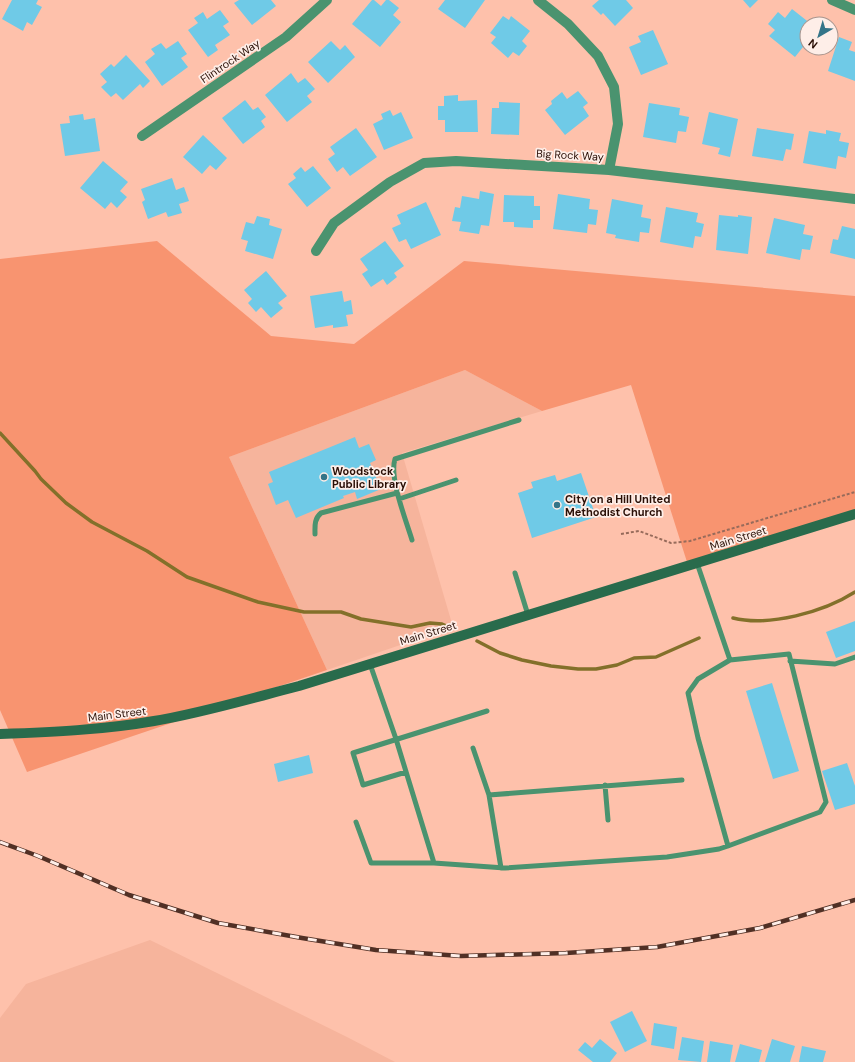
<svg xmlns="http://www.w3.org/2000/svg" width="855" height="1062" viewBox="0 0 855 1062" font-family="'DM Sans',sans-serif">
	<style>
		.built { fill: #f6b49c }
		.green { fill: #f89470 }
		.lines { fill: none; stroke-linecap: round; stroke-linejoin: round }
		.stream { stroke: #83702a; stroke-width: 3.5 }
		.building { fill: #6fcae7 }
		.path { stroke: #976b5b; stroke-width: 2; stroke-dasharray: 3 2; stroke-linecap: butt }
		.service { stroke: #4a936f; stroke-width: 5 }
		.minor { stroke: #4a936f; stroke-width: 10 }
		.secondary { stroke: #296b4c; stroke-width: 10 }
		.rail-casing { stroke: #513025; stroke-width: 4.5 }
		.rail { stroke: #feeee8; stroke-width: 3; stroke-dasharray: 9; stroke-linecap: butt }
		.poi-dot { fill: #347488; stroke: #feeee8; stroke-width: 1.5 }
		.labels { text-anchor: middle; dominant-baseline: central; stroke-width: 3.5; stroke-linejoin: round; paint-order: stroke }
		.street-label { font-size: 11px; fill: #2a0f06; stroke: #feeee8 }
		.poi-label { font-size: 11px; font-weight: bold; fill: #2a0f06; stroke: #feeee8; text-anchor: start }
	</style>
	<rect width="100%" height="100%" fill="#fec1ab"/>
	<path class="built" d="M 465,370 L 542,411 L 402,453 L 453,627 L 327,670 L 229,457 Z
		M 150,940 L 347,1037 L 395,1062 L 0,1062 L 0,1018 L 26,984 Z"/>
	<path class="green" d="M 157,241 L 271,336 L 354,344 L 464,261 L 855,296 L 855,510 L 687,562 L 631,385 L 542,411 L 465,370 L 229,457 L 327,670 L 27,772 L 0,710 L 0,259 Z"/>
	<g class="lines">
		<path class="stream" d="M 0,433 L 35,471 L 41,479 L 66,503 L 92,522 L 147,551 L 187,577 L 258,602 L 304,612 L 341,612 L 361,619 L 411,627 L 430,623 L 442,624 L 451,628
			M 733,618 C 769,627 824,612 855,592
			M 477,641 L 500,653 L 522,660 L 551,666 L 578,669 L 596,669 L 617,665 L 634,658 L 656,657 L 699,638"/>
	</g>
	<path class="building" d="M 12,0 L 38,0 L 36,4 L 42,7 L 32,25 L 27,22 L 23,31 L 2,19 Z
		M 239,0 L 271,0 L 276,6 L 252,25 L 234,3 Z
		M 372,0 L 374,0 L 381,6 L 386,0 L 389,0 L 399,8 L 393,15 L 401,22 L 380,47 L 352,24 Z
		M 445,0 L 485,0 L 465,28 L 438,9 Z
		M 599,0 L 626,0 L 633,8 L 615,26 L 603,13 L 601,15 L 592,6 Z
		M 743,0 L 758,0 L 750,8 Z
		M 792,9 L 811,24 L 807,24 L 807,42 L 795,57 L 769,36 L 775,30 L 768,24 L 778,12 L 785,18 Z
		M 220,10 L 229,22 L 223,26 L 230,35 L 215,45 L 218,50 L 208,57 L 188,30 L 198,23 L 194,18 L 203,12 L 207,19 Z
		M 503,16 L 509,20 L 511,16 L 530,31 L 522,41 L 527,46 L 519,56 L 513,52 L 508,58 L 491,43 L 496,37 L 490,33 Z
		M 653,30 L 668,64 L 641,75 L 629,47 L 641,42 L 638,36 Z
		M 839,37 L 852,42 L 849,50 L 855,52 L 855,81 L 828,71 Z
		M 178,41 L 187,54 L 181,58 L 188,67 L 162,86 L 145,62 L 155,54 L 151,49 L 161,43 L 166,49 Z
		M 331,41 L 340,50 L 345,45 L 355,57 L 328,83 L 308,62 Z
		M 126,55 L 150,81 L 143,88 L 140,84 L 123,100 L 116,93 L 111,97 L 101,87 L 107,82 L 100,74 L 111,64 L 114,67 Z
		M 291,73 L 298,83 L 305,78 L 315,89 L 307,96 L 312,102 L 287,122 L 265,95 Z
		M 578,91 L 588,103 L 583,107 L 589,116 L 565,135 L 545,110 L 552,104 L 551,101 L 562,92 L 567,99 Z
		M 458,95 L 458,101 L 477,100 L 478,132 L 445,132 L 445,120 L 438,120 L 438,106 L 444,106 L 444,96 Z
		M 245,100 L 253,110 L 258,107 L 266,117 L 261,121 L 265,127 L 243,144 L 222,118 Z
		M 499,102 L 520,103 L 519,135 L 491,134 L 492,108 L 499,108 Z
		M 649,103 L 680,108 L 679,115 L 689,117 L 686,132 L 678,131 L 676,143 L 643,137 Z
		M 390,110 L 393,116 L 401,112 L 413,138 L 384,150 L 373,124 L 383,119 L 381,114 Z
		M 709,112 L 738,119 L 730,157 L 718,154 L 720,148 L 702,144 Z
		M 83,114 L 84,120 L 95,118 L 100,151 L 65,156 L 60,124 L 70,123 L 69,116 Z
		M 356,128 L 377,157 L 350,176 L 343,167 L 337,172 L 328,159 L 335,154 L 330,147 Z
		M 757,128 L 794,134 L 791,150 L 786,149 L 783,161 L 752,156 Z
		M 826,130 L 841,133 L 839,141 L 849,143 L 846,158 L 838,156 L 836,169 L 803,163 L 809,131 L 826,134 Z
		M 203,135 L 227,158 L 216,170 L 210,165 L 202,174 L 183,157 Z
		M 103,161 L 128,182 L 120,191 L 127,197 L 117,208 L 111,202 L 105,209 L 80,188 Z
		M 313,166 L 331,188 L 307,207 L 288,184 L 296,178 L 293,174 L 301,167 L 305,172 Z
		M 172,178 L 176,190 L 184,187 L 189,201 L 179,204 L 182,213 L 168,217 L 166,212 L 148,219 L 142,202 L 145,200 L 141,189 Z
		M 480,191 L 494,194 L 489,226 L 481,225 L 479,234 L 459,231 L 461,222 L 452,221 L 455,207 L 460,208 L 462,196 L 479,199 Z
		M 558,194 L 590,199 L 589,209 L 598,210 L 596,225 L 588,224 L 587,233 L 553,229 Z
		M 504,195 L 534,196 L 534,206 L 540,206 L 540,220 L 533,220 L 533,228 L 514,227 L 514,222 L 503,222 Z
		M 612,199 L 643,205 L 641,217 L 651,219 L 649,233 L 640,232 L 639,242 L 615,238 L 616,235 L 606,233 Z
		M 426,202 L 441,235 L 411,249 L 406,239 L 399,242 L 392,228 L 401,224 L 397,215 Z
		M 666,207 L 698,213 L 696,222 L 704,224 L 701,237 L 695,236 L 693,248 L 660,242 Z
		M 719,215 L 738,217 L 738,215 L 752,217 L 748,254 L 716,250 Z
		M 257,216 L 270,219 L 269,225 L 282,229 L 273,259 L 245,251 L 248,241 L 241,239 L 246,222 L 254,224 Z
		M 774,218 L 805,225 L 803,234 L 813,236 L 810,250 L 802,249 L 800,260 L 766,253 Z
		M 842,226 L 855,229 L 855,259 L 830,253 L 833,239 L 838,240 Z
		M 385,241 L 404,266 L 394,273 L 397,277 L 387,285 L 383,279 L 371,287 L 362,274 L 368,270 L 360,259 Z
		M 266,271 L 287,296 L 278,303 L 283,308 L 271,318 L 261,307 L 256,312 L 248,303 L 252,299 L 244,290 Z
		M 342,291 L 344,302 L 351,300 L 353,314 L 346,315 L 348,326 L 333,328 L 333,325 L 315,328 L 310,296 Z
		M 355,437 L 359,448 L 369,444 L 376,460 L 370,463 L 381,489 L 357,499 L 355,492 L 343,496 L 344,498 L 296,518 L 288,500 L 276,505 L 268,484 L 273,482 L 269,472 Z
		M 581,473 L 596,517 L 532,538 L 518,493 L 533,488 L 531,482 L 555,475 L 557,481 Z
		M 855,621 L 855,651 L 836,658 L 826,632 Z
		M 772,683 L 799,771 L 773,779 L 746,691 Z
		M 309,755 L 313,773 L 278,782 L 274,764 Z
		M 847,763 L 855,786 L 855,804 L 835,810 L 822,771 Z
		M 632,1011 L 647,1041 L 625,1052 L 610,1022 Z
		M 654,1023 L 677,1027 L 674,1049 L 651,1045 Z
		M 682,1037 L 704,1041 L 701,1062 L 678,1060 Z
		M 600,1039 L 617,1053 L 610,1062 L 593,1062 L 578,1050 L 585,1042 L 592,1048 Z
		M 772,1039 L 795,1046 L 790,1062 L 765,1062 Z
		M 710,1041 L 733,1045 L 730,1062 L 707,1062 Z
		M 740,1044 L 762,1050 L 759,1062 L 735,1062 Z
		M 802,1046 L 826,1051 L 823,1062 L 799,1062 Z"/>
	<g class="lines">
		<path class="path" d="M 621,534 L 639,531 L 671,543 L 690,541 L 855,492"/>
		<path class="service" d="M 399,499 L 456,480
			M 315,534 C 315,526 314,519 321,513 L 397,493
			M 412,540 C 406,520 389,478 395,459 L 519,420
			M 697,563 L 730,660
			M 515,573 L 528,615
			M 789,654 L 826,802 L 820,812 L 728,846 L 698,738 L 688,693 L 698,679 L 730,660 Z
			M 790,661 L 835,664 L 855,657
			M 473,748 L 489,795
			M 406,772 L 363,785 L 353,753 L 487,711
			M 605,785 L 608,820
			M 356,822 L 371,863 L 434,863 L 396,739 L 370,664
			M 434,863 L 505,868 L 667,857 L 719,849 L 728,846
			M 501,868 L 489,795 L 682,780"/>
		<path class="minor" d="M 538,0 L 568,24 L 598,56 L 614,87 L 618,124 L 609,170
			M 832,0 L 855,10
			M 142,136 L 286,37 L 327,0
			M 316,251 L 334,223 L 390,182 L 424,163 L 456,161 L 609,170 L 855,199"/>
		<path class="secondary" d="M 0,734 C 52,732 103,730 154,721 C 202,713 252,698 299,686 L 855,514"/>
		<g class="rail-casing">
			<path id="rail" d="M 0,842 L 38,856 L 129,895 L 218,923 L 302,938 L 376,950 L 461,956 L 566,953 L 657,947 L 760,928 L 855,900"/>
		</g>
		<use href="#rail" class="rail"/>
	</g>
	<g class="poi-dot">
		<circle cx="324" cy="477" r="4"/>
		<circle cx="557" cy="505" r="4"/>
	</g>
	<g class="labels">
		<g class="street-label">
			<text transform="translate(230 61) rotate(-34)">Flintrock Way</text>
			<text transform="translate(570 155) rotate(3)">Big Rock Way</text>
			<text transform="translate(738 538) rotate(-17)">Main Street</text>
			<text transform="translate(428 633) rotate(-17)">Main Street</text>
			<text transform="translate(117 714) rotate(-7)">Main Street</text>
		</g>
		<g class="poi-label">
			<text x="332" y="471">Woodstock<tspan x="332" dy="13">Public Library</tspan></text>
			<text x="565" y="499">City on a Hill United<tspan x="565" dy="13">Methodist Church</tspan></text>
		</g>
	</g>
	<g transform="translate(819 36) rotate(218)"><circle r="19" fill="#feeee8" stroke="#a9958e"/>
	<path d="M0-3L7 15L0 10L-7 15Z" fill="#347488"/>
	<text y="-6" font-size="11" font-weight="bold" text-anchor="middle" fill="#2a0f06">N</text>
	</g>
</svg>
